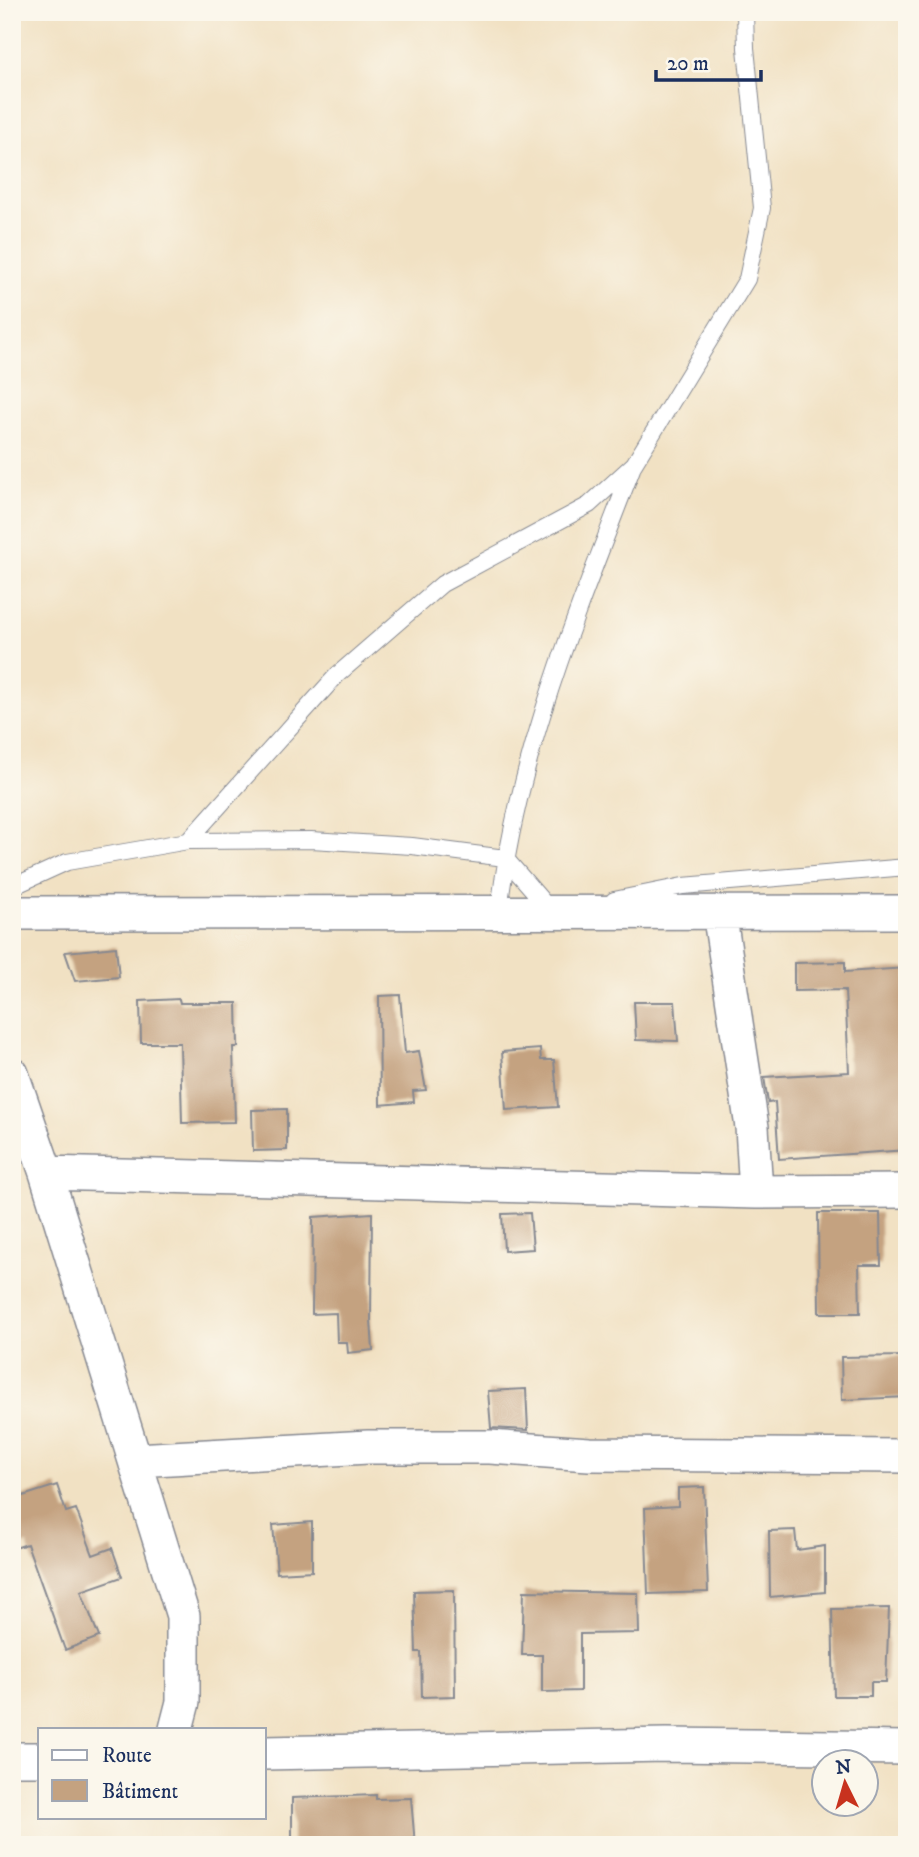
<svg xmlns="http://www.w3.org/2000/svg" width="919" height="1857" viewBox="0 0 919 1857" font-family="'IM FELL DW Pica',serif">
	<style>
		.building { fill: #c4a280 }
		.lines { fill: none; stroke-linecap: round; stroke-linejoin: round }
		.lane-casing { stroke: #868890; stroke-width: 18 }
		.street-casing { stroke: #868890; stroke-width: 36 }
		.lane { stroke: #fff; stroke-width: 16 }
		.street { stroke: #fff; stroke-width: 33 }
	</style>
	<rect width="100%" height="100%" fill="#fbf7ec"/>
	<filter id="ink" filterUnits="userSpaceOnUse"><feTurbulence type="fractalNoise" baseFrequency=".0143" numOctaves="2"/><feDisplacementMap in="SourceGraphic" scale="14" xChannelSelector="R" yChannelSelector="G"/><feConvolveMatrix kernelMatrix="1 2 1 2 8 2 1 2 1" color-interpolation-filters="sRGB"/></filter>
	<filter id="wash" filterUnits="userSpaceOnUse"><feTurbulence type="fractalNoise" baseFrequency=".00686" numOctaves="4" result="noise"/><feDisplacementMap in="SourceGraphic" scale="28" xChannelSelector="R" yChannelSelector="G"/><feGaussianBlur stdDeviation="1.57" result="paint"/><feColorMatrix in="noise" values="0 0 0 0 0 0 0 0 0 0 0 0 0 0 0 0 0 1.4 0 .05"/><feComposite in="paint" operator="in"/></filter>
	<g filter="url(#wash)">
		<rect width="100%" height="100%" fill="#f1e1c3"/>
		<g id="blocks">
			<path class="building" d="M 116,947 L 119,977 L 75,981 L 65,952 Z
				M 845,962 L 845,972 L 907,968 L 907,1150 L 779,1159 L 775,1102 L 768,1103 L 764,1077 L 849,1072 L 845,990 L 794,991 L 794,963 Z
				M 400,995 L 405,1053 L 419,1051 L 426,1090 L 413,1091 L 414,1102 L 380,1105 L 379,996 Z
				M 179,999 L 180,1003 L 237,1003 L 238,1047 L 233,1047 L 235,1122 L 182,1123 L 180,1043 L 141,1043 L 140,1001 Z
				M 634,1002 L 675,1002 L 678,1041 L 636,1040 Z
				M 540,1049 L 541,1060 L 554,1060 L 558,1107 L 506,1110 L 502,1052 Z
				M 287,1109 L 287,1150 L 253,1151 L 252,1110 Z
				M 372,1213 L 371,1320 L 373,1350 L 348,1353 L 347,1342 L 337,1342 L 336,1313 L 312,1314 L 313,1217 Z
				M 530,1213 L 533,1249 L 504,1251 L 502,1214 Z
				M 818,1213 L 880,1213 L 881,1265 L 859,1265 L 860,1313 L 819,1313 Z
				M 907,1356 L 907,1397 L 842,1400 L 841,1357 Z
				M 526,1389 L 528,1430 L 491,1428 L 488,1391 Z
				M 57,1485 L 66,1512 L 76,1509 L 93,1555 L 112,1548 L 122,1577 L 81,1591 L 99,1637 L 65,1650 L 27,1544 L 12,1549 L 12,1496 L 23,1496 Z
				M 704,1487 L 708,1592 L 648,1594 L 645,1508 L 678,1506 L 678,1488 Z
				M 312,1522 L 312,1571 L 277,1573 L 273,1525 Z
				M 795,1530 L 797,1550 L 825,1546 L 825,1592 L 770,1597 L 769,1531 Z
				M 454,1590 L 455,1696 L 422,1697 L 421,1652 L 416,1652 L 414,1591 Z
				M 524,1591 L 638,1593 L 639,1633 L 580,1634 L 580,1691 L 542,1692 L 542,1655 L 522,1655 Z
				M 889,1608 L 886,1682 L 871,1682 L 871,1696 L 834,1696 L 832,1609 Z
				M 376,1795 L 376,1799 L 411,1798 L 415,1845 L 292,1845 L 292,1798 Z"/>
		</g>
	</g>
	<g filter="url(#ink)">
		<use href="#blocks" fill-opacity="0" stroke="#868890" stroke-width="2"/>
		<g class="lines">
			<g class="lane-casing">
				<path id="lane" d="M 188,841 L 337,675 L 442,584 L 589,505 L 634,464 L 747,279 L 762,208 L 746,48 L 745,12
					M 12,887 L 67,862 L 188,841 L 311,840 L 412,846 L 505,858 L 551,911
					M 614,900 L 683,886 L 907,867
					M 499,912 C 516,758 577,613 632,469"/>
			</g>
			<g class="street-casing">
				<path id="street" d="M 719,912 L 752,1127 L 756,1192
					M 12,913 L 907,912
					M 12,1074 L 46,1173 L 183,1616 L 183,1702 L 176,1729
					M 46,1173 L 756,1192 L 907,1191
					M 136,1460 L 368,1447 L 490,1447 L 589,1454 L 907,1456
					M 264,1753 L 666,1745 L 907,1748
					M 12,1759 L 40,1759"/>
			</g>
			<use href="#lane" class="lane"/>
			<use href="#street" class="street"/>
		</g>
	</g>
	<rect width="919" height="1857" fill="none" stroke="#fbf7ec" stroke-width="42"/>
	<rect x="38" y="1728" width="228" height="91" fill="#fbf7ec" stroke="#a1a7b3" stroke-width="2"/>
	<rect x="52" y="1750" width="35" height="10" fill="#ffffff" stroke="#a1a7b3" stroke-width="2"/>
	<text x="102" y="1762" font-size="21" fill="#1b2f5e">Route</text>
	<rect x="52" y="1780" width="35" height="21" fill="#c4a280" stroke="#a1a7b3" stroke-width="2"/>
	<text x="102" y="1798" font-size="21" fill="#1b2f5e">Bâtiment</text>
	<g transform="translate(845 1783) rotate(355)"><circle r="33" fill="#fbf7ec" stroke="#a1a7b3" stroke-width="2"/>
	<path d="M0-5L12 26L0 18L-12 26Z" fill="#c8321e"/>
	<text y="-10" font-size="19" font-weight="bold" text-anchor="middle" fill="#1b2f5e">N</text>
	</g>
	<path d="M656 70v10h105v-10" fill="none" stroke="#1b2f5e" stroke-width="3.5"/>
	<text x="667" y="70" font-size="21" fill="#1b2f5e" stroke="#fbf7ec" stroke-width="5" paint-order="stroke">20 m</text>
</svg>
